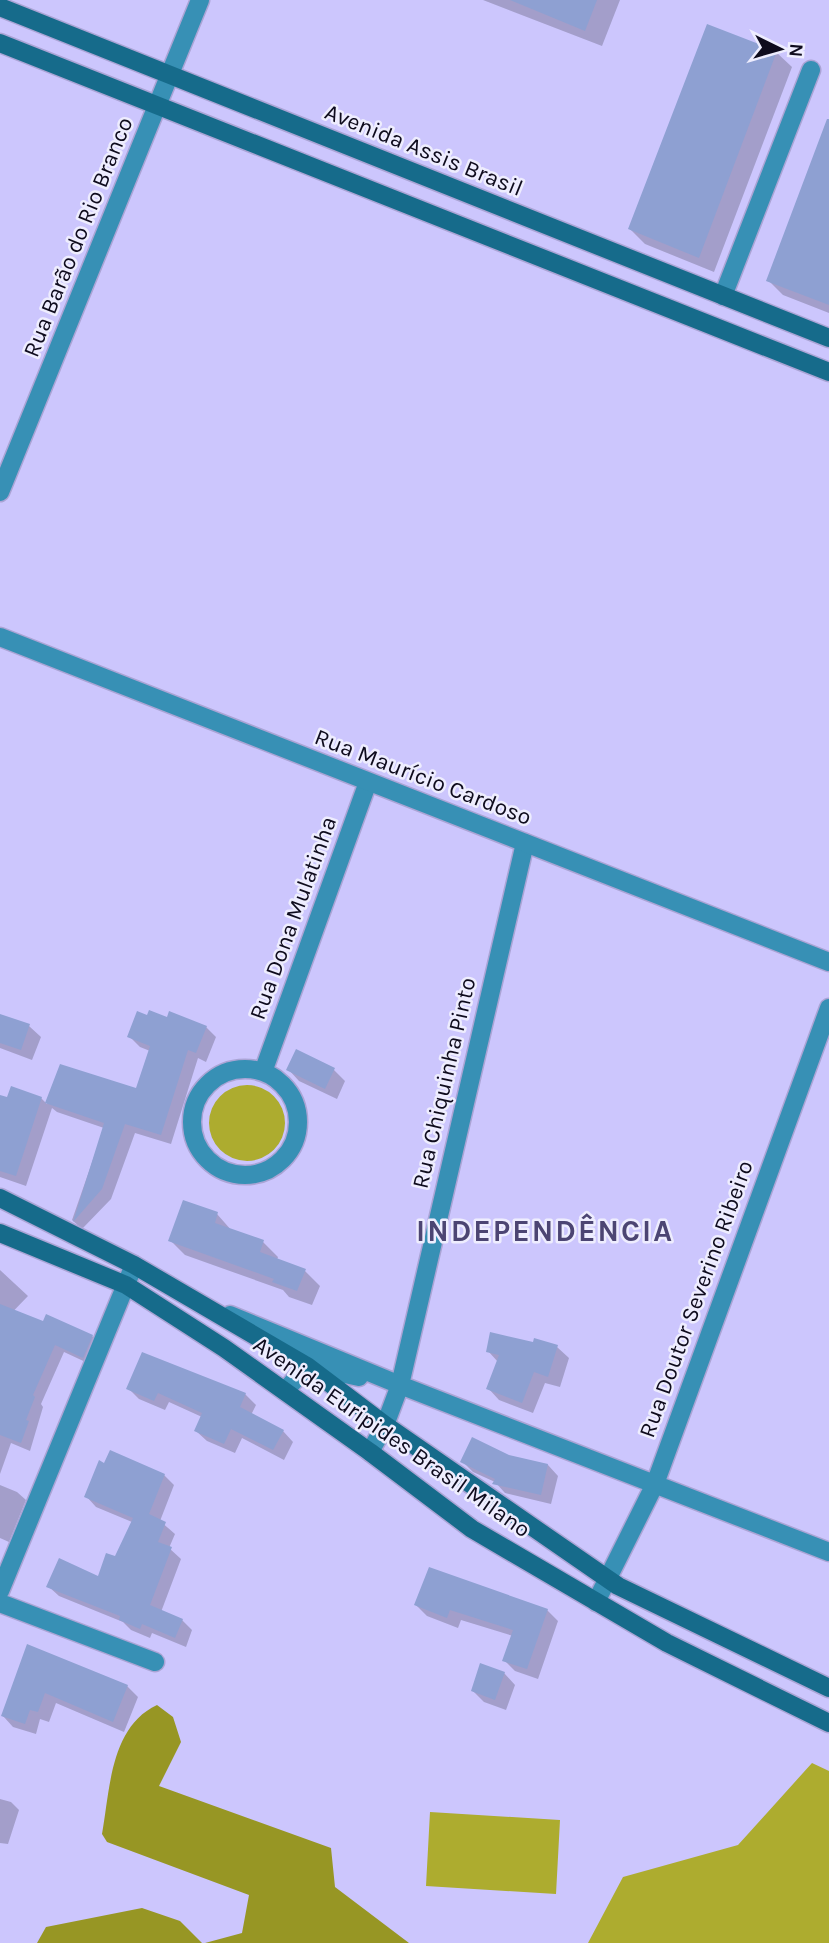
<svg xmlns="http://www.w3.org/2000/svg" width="829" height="1943" viewBox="0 0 829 1943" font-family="Karla,sans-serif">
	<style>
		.green { fill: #adac2f }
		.forest { fill: #979624 }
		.shadow { fill: #0003 }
		.building { fill: #8ea0d2 }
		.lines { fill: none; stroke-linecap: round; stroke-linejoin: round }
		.minor-casing { stroke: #aaa4d5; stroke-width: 21 }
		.tertiary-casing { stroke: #aaa4d5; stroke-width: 21 }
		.secondary-casing { stroke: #aaa4d5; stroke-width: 21 }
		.minor { stroke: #3790b5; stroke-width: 18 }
		.tertiary { stroke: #3790b5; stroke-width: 18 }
		.secondary { stroke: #166b8b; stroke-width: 18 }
		.labels { text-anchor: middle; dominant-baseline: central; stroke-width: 5; stroke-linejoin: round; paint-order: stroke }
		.street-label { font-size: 23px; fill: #0e0b1d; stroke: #eeedfe }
		.district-label { font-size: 30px; font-weight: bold; letter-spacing: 2px; fill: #4c4573; stroke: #eeedfe }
	</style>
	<rect width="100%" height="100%" fill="#ccc6fd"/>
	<path class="green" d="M209 1123a38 38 0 1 1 76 0a38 38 0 1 1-76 0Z
		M 812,1763 L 829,1771 L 829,1943 L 588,1943 L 623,1877 L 738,1845 Z
		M 430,1812 L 560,1820 L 556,1894 L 426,1886 Z"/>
	<path class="forest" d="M 157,1705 L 173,1717 L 181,1742 L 159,1786 L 331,1848 L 335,1887 L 409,1943 L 205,1943 L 242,1933 L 249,1895 L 107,1842 L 102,1834 C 110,1790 110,1727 157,1705 Z
		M 142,1908 L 180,1921 L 202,1943 L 37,1943 L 46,1927 Z"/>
	<path class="shadow" d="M 483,0 L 620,0 L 602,46 Z
		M 776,52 L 792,67 L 714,272 L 645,244 L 630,229 Z
		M 829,132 L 829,313 L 783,295 L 768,280 Z
		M 0,1015 L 29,1026 L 41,1037 L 32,1060 L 0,1048 Z
		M 168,1019 L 206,1027 L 216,1037 L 206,1062 L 198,1058 L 171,1144 L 135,1133 L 111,1199 L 82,1229 L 72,1220 L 104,1128 L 57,1112 L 52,1108 L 26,1186 L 0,1177 L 0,1097 L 8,1099 L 41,1098 L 47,1104 L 61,1066 L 137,1090 L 150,1051 L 140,1047 L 130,1037 Z
		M 288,1069 L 334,1070 L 345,1081 L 337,1099 L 299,1081 Z
		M 217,1214 L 232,1231 L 263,1242 L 278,1257 L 277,1260 L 305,1271 L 320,1286 L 312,1305 L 289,1297 L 283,1290 L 185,1255 L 170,1240 Z
		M 0,1270 L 28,1296 L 0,1325 Z
		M 44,1324 L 92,1336 L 101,1345 L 92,1365 L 64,1352 L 41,1404 L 43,1407 L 30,1451 L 11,1443 L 0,1474 L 0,1358 Z
		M 536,1340 L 557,1347 L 569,1358 L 560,1387 L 545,1383 L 533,1413 L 499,1400 L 488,1388 L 498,1362 L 488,1351 L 534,1344 Z
		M 128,1388 L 245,1394 L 256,1405 L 251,1415 L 283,1431 L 293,1442 L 284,1460 L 242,1438 L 235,1453 L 207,1441 L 196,1431 L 202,1417 L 169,1402 L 165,1410 L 139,1399 Z
		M 509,1457 L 548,1465 L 558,1476 L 551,1504 L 505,1493 L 495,1482 L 473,1472 L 462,1461 Z
		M 164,1475 L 174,1485 L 160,1521 L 175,1534 L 169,1548 L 181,1559 L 161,1612 L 182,1620 L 192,1630 L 186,1647 L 152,1633 L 150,1638 L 131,1630 L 123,1622 L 59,1596 L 48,1586 L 99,1579 L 116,1558 L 132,1522 L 96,1507 L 86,1496 Z
		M 0,1485 L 17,1492 L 26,1500 L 9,1542 L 0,1538 Z
		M 416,1605 L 547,1610 L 558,1621 L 538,1679 L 515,1671 L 504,1660 L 513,1636 L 461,1620 L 458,1628 L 427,1616 Z
		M 28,1646 L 127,1686 L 138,1697 L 124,1732 L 56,1703 L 49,1722 L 40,1719 L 36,1734 L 13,1727 L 3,1716 Z
		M 504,1673 L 515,1685 L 506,1710 L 484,1702 L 473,1691 Z
		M 0,1799 L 11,1802 L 19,1810 L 8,1844 L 0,1843 Z"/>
	<path class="building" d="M 510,0 L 597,0 L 585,31 Z
		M 707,24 L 777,51 L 699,258 L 628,229 Z
		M 827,119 L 829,119 L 829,305 L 766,281 Z
		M 149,1010 L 167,1017 L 169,1011 L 207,1026 L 196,1053 L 188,1050 L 161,1135 L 125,1124 L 102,1189 L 73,1222 L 104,1123 L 45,1103 L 60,1064 L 136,1088 L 150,1046 L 127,1037 L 137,1011 L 147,1015 Z
		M 0,1014 L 30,1024 L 21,1050 L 0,1043 Z
		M 296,1049 L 335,1068 L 325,1089 L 286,1070 Z
		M 11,1086 L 42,1097 L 16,1176 L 0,1171 L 0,1095 L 7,1097 Z
		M 183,1200 L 218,1212 L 215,1223 L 264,1240 L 260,1252 L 306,1269 L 297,1291 L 272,1282 L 274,1279 L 168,1241 Z
		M 0,1304 L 43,1321 L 46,1314 L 93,1335 L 83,1358 L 55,1345 L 33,1395 L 35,1397 L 26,1420 L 29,1421 L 21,1443 L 0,1435 Z
		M 490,1332 L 533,1342 L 534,1338 L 558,1345 L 548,1377 L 534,1372 L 522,1403 L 486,1389 L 499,1355 L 486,1352 Z
		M 142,1352 L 246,1393 L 240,1407 L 284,1430 L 273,1450 L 231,1429 L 224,1444 L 194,1431 L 202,1413 L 158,1393 L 154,1401 L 126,1389 Z
		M 472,1437 L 509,1455 L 548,1464 L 541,1495 L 492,1484 L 495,1479 L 460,1462 Z
		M 110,1450 L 165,1474 L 149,1514 L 166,1522 L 158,1542 L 172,1547 L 150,1605 L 183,1619 L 175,1638 L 142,1624 L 140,1629 L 119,1620 L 120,1616 L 46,1587 L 59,1558 L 98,1576 L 106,1553 L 115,1556 L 133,1518 L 84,1497 L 99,1460 L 104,1463 Z
		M 429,1567 L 548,1609 L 527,1669 L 502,1661 L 513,1630 L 450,1610 L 447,1618 L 414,1605 Z
		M 27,1644 L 128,1685 L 113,1722 L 45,1693 L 38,1712 L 30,1710 L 25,1724 L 1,1716 Z
		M 480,1663 L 505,1672 L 495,1700 L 471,1691 Z"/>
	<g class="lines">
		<g class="minor-casing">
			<path id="minor" d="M 723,296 L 811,70
				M 0,492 L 200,0
				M192 1122a53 53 0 1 1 106 0a53 53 0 1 1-106 0Z
				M 263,1072 L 368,782
				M 230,1315 L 400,1385 L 829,1552
				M 285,1391 L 307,1366 L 359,1377
				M 370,1452 L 385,1425 L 400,1385 L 525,843
				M 0,1591 L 134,1265
				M 596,1602 L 655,1484 L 829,1008
				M 0,1603 L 155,1662"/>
		</g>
		<g class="tertiary-casing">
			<path id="tertiary" d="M 0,637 L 829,962"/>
		</g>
		<g class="secondary-casing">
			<path id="secondary" d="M 0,7 L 829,338
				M 0,43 L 829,372
				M 0,1198 L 134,1265 L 307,1366 L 385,1425 L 618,1586 L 829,1688
				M 0,1233 L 126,1285 L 224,1348 L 370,1452 L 472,1529 L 667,1643 L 829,1723"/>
		</g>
		<use href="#minor" class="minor"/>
		<use href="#tertiary" class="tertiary"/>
		<use href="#secondary" class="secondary"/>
	</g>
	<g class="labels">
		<g class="street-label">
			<text transform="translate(424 150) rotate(22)">Avenida Assis Brasil</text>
			<text transform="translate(78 237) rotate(-68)">Rua Barão do Rio Branco</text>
			<text transform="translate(423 777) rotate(21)">Rua Maurício Cardoso</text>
			<text transform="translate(293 918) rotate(-70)">Rua Dona Mulatinha</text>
			<text transform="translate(444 1083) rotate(-77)">Rua Chiquinha Pinto</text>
			<text transform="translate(696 1299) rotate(-70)">Rua Doutor Severino Ribeiro</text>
			<text transform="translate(392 1437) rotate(35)">Avenida Euripides Brasil Milano</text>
		</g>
		<g class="district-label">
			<text x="545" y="1231">INDEPENDÊNCIA</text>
		</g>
	</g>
	<g transform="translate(780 49) rotate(95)" stroke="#eeedfe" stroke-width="5" paint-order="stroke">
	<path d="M0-5L12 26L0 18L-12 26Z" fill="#0e0b1d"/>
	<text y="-10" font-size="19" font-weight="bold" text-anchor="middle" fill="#0e0b1d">N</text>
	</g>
</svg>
